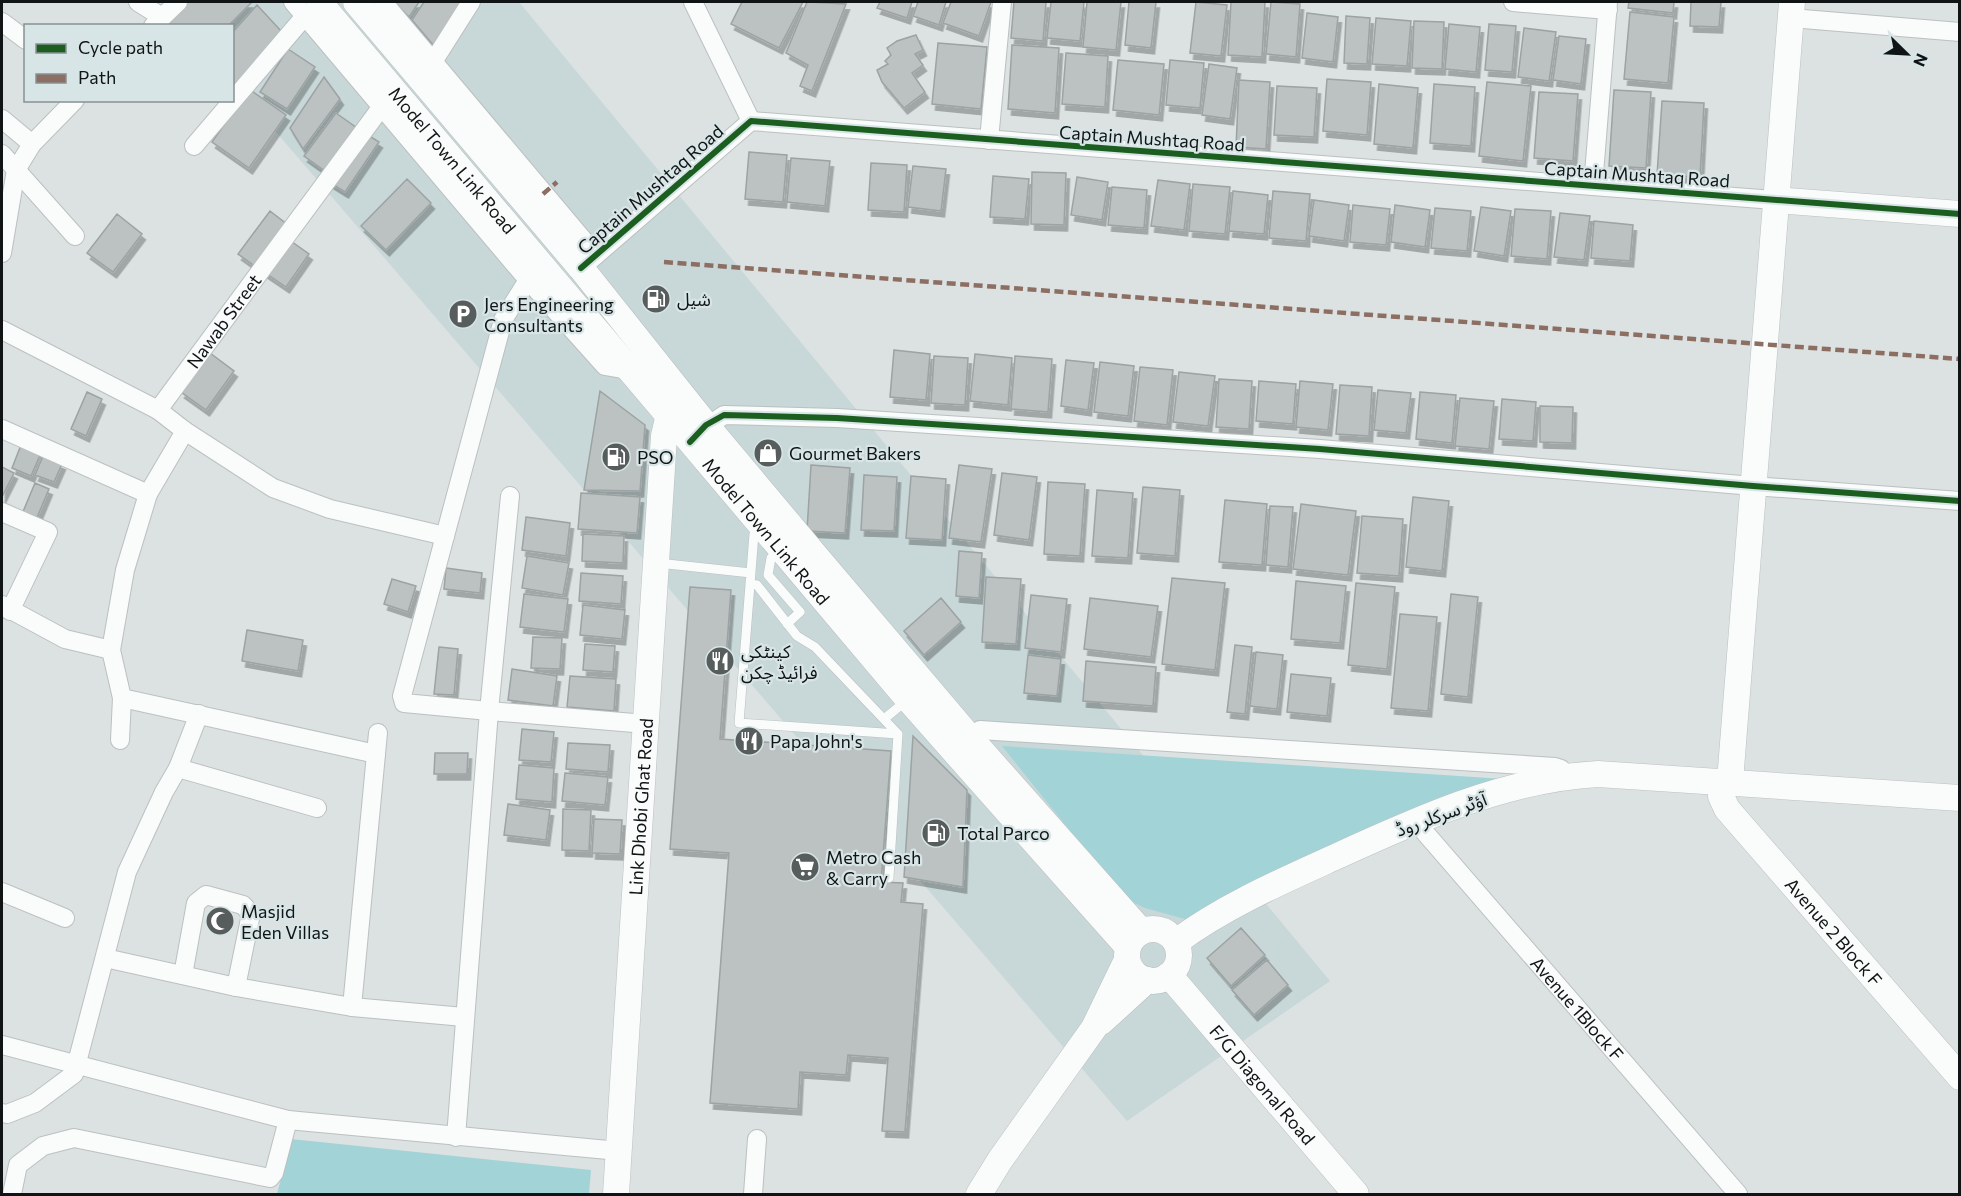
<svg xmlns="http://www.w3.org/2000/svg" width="1961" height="1196" viewBox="0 0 1961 1196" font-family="Commissioner,'Noto Sans Arabic',sans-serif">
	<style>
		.built { fill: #c8d7d8 }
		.green { fill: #a2d4d7 }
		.building { fill: #bcc1c1; stroke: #9da2a2; stroke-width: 1.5; filter: url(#shadow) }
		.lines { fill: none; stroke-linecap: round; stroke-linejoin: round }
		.lane-casing { stroke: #bbc0c0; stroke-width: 10 }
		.street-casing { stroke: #bbc0c0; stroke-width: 20 }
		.secondary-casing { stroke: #bbc0c0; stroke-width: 27 }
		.lane { stroke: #fafbfb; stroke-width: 9 }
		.street { stroke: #fafbfb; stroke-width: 18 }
		.secondary { stroke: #fafbfb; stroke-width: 26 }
		.quiet { stroke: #8d6e63; stroke-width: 4.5; stroke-dasharray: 9 4.5; stroke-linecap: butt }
		.cycleway-casing { stroke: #d8e5e6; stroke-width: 10 }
		.cycleway { stroke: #1b5e20; stroke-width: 6 }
		.labels { text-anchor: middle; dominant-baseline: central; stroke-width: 4.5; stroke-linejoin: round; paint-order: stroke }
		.street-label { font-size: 18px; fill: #101415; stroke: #d8e5e6 }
		.poi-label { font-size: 18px; fill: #101415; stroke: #d8e5e6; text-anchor: start }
	</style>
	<defs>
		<filter id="shadow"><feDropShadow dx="3.5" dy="6" stdDeviation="0" flood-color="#0004"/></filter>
	</defs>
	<rect width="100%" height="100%" fill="#dce2e2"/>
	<path class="built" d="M 163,2 L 519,2 L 1330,981 L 1127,1121 L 233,82 L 232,26 L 184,25 Z"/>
	<path class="green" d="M 1002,746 L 1504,779 L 1192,921 L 1145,908 L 1124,898 Z
		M 291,1139 L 591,1170 L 589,1194 L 277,1194 Z"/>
	<path class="building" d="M 185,2 L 252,2 L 228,26 L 161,26 Z
		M 394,2 L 419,2 L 409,17 Z
		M 424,2 L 462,2 L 435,47 L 412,20 Z
		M 742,2 L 803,2 L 779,48 L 731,24 Z
		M 807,2 L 846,4 L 812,91 L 800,86 L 808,65 L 786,53 Z
		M 880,2 L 912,2 L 907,18 L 877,8 Z
		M 918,2 L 946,2 L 939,25 L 913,16 Z
		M 951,2 L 991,2 L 979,36 L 943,23 Z
		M 1014,2 L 1046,2 L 1043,41 L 1011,38 Z
		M 1051,2 L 1084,2 L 1080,41 L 1047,38 Z
		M 1087,2 L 1121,2 L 1116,50 L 1083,47 Z
		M 1129,2 L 1156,2 L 1151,48 L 1125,45 Z
		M 1196,2 L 1227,5 L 1221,56 L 1190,53 Z
		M 1231,2 L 1265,2 L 1262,57 L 1228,55 Z
		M 1271,2 L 1300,4 L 1296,57 L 1266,54 Z
		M 1629,2 L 1674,2 L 1673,13 L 1628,8 Z
		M 1691,2 L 1721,2 L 1719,27 L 1690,26 Z
		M 257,5 L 282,32 L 232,90 L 232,33 Z
		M 1630,12 L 1674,17 L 1668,83 L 1624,79 Z
		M 1307,13 L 1338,17 L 1333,62 L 1302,58 Z
		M 1346,16 L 1370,18 L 1367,64 L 1344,63 Z
		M 1376,18 L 1411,21 L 1407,66 L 1372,64 Z
		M 1414,21 L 1444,22 L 1442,69 L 1412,68 Z
		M 1449,24 L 1480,27 L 1476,72 L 1445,69 Z
		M 1489,24 L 1516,26 L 1512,72 L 1485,70 Z
		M 1524,28 L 1556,32 L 1549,81 L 1518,77 Z
		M 916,35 L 923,50 L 915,54 L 923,65 L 912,73 L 925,92 L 904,108 L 882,82 L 877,70 L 888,64 L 885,61 L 891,55 L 887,48 L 897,41 Z
		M 1559,36 L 1586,39 L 1581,84 L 1553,80 Z
		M 938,43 L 987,47 L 981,109 L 932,104 Z
		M 1012,45 L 1059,48 L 1055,113 L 1008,109 Z
		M 288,49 L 315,67 L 287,109 L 260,92 Z
		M 1066,53 L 1108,56 L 1105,107 L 1062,104 Z
		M 1118,60 L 1164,64 L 1159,115 L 1113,110 Z
		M 1170,60 L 1204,63 L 1200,108 L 1166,105 Z
		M 1209,64 L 1237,68 L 1230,119 L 1202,115 Z
		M 324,77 L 340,99 L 303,149 L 290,128 Z
		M 1327,79 L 1371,82 L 1367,135 L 1323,131 Z
		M 1239,80 L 1270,82 L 1266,149 L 1236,147 Z
		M 1487,82 L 1531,86 L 1523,161 L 1479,156 Z
		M 1379,84 L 1418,88 L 1413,148 L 1374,144 Z
		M 1434,84 L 1475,87 L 1471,146 L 1430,143 Z
		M 1277,86 L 1317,88 L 1314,137 L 1274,135 Z
		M 249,89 L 286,115 L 249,168 L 212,142 Z
		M 1614,90 L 1651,92 L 1646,168 L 1609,166 Z
		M 1539,92 L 1578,94 L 1573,161 L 1534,158 Z
		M 1662,101 L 1704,103 L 1700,177 L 1657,175 Z
		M 336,113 L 357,128 L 325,171 L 304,156 Z
		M 363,132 L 379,142 L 345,192 L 329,182 Z
		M 749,152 L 787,155 L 783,202 L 745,199 Z
		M 791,158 L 830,161 L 825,206 L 787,202 Z
		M 871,163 L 907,165 L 904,212 L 868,210 Z
		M 913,166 L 946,169 L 941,211 L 908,207 Z
		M 1032,172 L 1066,173 L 1064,225 L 1031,224 Z
		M 993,176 L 1029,179 L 1025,219 L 990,217 Z
		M 1077,177 L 1108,182 L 1102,220 L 1071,215 Z
		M 407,179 L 431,203 L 386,250 L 361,226 Z
		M 1158,180 L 1190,184 L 1184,230 L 1151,226 Z
		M 1193,184 L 1230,187 L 1225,234 L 1189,231 Z
		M 1112,187 L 1147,190 L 1144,228 L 1108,225 Z
		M 1233,191 L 1268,195 L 1264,234 L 1229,231 Z
		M 1273,191 L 1310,194 L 1306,241 L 1269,238 Z
		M 1314,200 L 1349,205 L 1344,241 L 1309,236 Z
		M 1353,205 L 1390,209 L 1386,245 L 1350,242 Z
		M 1395,205 L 1430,210 L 1425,247 L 1391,242 Z
		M 1481,207 L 1511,211 L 1504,256 L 1474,251 Z
		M 1435,208 L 1471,211 L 1467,251 L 1431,248 Z
		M 1515,209 L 1551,211 L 1547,259 L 1511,256 Z
		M 270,211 L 288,225 L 256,267 L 238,254 Z
		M 1560,213 L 1590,216 L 1584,260 L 1554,257 Z
		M 117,214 L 142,234 L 113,272 L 87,253 Z
		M 1594,221 L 1633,225 L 1630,261 L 1591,258 Z
		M 288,239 L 309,254 L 286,287 L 264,272 Z
		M 894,350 L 930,354 L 926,400 L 890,397 Z
		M 210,353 L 234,371 L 206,410 L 181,392 Z
		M 975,354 L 1012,358 L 1008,405 L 970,401 Z
		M 934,356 L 968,358 L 965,405 L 931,403 Z
		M 1015,356 L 1052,359 L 1048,412 L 1011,409 Z
		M 1066,360 L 1094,363 L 1088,410 L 1061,406 Z
		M 1100,362 L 1134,366 L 1128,416 L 1094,412 Z
		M 1140,367 L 1173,370 L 1167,425 L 1134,421 Z
		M 1179,372 L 1215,376 L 1208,426 L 1173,422 Z
		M 1219,379 L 1252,381 L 1249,429 L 1216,427 Z
		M 1259,381 L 1296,384 L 1293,424 L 1256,421 Z
		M 1300,381 L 1333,384 L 1328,430 L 1296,427 Z
		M 1340,385 L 1372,387 L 1369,436 L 1336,434 Z
		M 1378,390 L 1411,393 L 1406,433 L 1374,430 Z
		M 600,391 L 645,425 L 640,491 L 584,490 Z
		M 87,392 L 102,399 L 86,436 L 71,429 Z
		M 1420,392 L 1456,395 L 1452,443 L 1416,439 Z
		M 1460,398 L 1494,401 L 1489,449 L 1455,446 Z
		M 1502,399 L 1536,402 L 1533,441 L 1499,439 Z
		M 1540,406 L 1573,407 L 1572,443 L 1540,442 Z
		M 21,445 L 41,453 L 31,476 L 12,468 Z
		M 43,456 L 62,464 L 54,482 L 35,475 Z
		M 811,465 L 850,468 L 845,533 L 807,531 Z
		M 959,465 L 992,469 L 981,542 L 949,538 Z
		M 2,467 L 14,473 L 2,497 Z
		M 1002,473 L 1037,477 L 1029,540 L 994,535 Z
		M 864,475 L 897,477 L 894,531 L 861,530 Z
		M 911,476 L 946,479 L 942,540 L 906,538 Z
		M 1048,482 L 1085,484 L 1080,556 L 1044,554 Z
		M 35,483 L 49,489 L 36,520 L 22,514 Z
		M 1143,487 L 1180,490 L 1175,556 L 1137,553 Z
		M 1097,490 L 1133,493 L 1128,558 L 1092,556 Z
		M 581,493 L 640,497 L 637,533 L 578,529 Z
		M 1413,497 L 1449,501 L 1442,571 L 1406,567 Z
		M 1225,500 L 1267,504 L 1262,565 L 1219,562 Z
		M 1301,504 L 1356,511 L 1348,575 L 1293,569 Z
		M 1270,506 L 1293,507 L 1288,567 L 1266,565 Z
		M 1362,516 L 1403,519 L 1399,576 L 1357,573 Z
		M 526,517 L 570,523 L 566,556 L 522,550 Z
		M 583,534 L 624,536 L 623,563 L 582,561 Z
		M 959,551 L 982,553 L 979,598 L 956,596 Z
		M 527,556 L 569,563 L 563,595 L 522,588 Z
		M 446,568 L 482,573 L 480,593 L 444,589 Z
		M 581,573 L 623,576 L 621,604 L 579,601 Z
		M 986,577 L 1021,579 L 1016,644 L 982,642 Z
		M 1172,578 L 1225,583 L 1215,670 L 1162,664 Z
		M 392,579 L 416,586 L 408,612 L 384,604 Z
		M 1296,581 L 1346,586 L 1340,643 L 1291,639 Z
		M 1356,583 L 1395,587 L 1387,669 L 1348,665 Z
		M 690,587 L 731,590 L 720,739 L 891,751 L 881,882 L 903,883 L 901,902 L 923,904 L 905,1132 L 882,1131 L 888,1058 L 848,1055 L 846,1075 L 800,1072 L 798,1109 L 710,1103 L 729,853 L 670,849 Z
		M 524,594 L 568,599 L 564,632 L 520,627 Z
		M 1451,594 L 1478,597 L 1468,697 L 1441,694 Z
		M 1031,595 L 1067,599 L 1061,652 L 1025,648 Z
		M 941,598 L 961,622 L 924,655 L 904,631 Z
		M 1090,598 L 1158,606 L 1151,657 L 1084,649 Z
		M 583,605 L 625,610 L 622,639 L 580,635 Z
		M 1400,614 L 1437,617 L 1428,711 L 1391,708 Z
		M 247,630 L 303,640 L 298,671 L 242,661 Z
		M 533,637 L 562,638 L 560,669 L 531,668 Z
		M 585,644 L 615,646 L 613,672 L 583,670 Z
		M 1235,645 L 1252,647 L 1245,714 L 1227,712 Z
		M 439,647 L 458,649 L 454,695 L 434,694 Z
		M 1256,652 L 1283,655 L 1277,709 L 1250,706 Z
		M 1028,655 L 1061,659 L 1057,696 L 1024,693 Z
		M 1086,661 L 1156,667 L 1153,706 L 1083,701 Z
		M 512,669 L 557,676 L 553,706 L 508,700 Z
		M 1291,674 L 1331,678 L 1327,716 L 1287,712 Z
		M 570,676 L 616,679 L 614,711 L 567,707 Z
		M 522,729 L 554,732 L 551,762 L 519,760 Z
		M 913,736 L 967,790 L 963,887 L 904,877 Z
		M 568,743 L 610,745 L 608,772 L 566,769 Z
		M 435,753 L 468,753 L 467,774 L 434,774 Z
		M 519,765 L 554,768 L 552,802 L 516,799 Z
		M 565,773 L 608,777 L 605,805 L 562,801 Z
		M 508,804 L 550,810 L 546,840 L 504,835 Z
		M 563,809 L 591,810 L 589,851 L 562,850 Z
		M 594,819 L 622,820 L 620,854 L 592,853 Z
		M 1241,928 L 1265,955 L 1231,986 L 1207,958 Z
		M 1267,960 L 1288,985 L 1254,1015 L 1232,990 Z"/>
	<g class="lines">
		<g class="lane-casing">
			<path id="lane" d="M 760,528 L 754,534 L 739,723 L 898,734
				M 779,551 L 771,558 L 768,575 L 800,612 L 787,624
				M 658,563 L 751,573
				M 750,584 L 757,585 L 797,636 L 815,647 L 898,734 L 889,878
				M 884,719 L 906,701"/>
		</g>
		<g class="street-casing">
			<g id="street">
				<path d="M 138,2 L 162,17"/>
				<path d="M 293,2 L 528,280 L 605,366 L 628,370"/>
				<path d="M 383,2 L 596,255"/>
				<path d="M 693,2 L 751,121"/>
				<path d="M 1513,2 L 1608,10"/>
				<path d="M 1791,18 L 1960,32"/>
				<path d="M 2,22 L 26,40"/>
				<path d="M 153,26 L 178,2"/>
				<path d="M 433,62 L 471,2"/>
				<path d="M 2,119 L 32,144"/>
				<path d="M 989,140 L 1002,2"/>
				<path d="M 194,146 L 305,16"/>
				<path d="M 2,154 L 75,236"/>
				<path d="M 1593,186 L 1608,2"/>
				<path d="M 2,253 L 16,170 L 32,144 L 75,100"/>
				<path d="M 581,268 L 751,121 L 1774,200"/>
				<path id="s1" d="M 2,330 L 158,410 L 394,90"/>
				<path d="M 2,429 L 148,494"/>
				<path d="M 185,431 L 273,488 L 330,509 L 445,536"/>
				<path d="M 699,432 L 724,415 L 837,418 L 1320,449 L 1753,486 L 1960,501"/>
				<path d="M 510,496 L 489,711 L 404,703 L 402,696 L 503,320 L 528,280 L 543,267"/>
				<path d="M 2,512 L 48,532 L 10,611"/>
				<path d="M 2,605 L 65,639 L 111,650"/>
				<path d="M 122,698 L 376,754"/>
				<path d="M 970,738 L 980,730 L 1555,767 L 1561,769 L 1567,777"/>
				<path d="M 120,740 L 122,698 L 111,650 L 125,570 L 148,494 L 185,431 L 158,410"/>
				<path d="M 178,768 L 317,808"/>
				<path id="s2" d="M 1415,821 L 1738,1194"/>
				<path d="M 2,892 L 65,918"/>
				<path d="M 105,958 L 236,987 L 352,1007 L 464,1017"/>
				<path d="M 183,975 L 196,903 L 206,895 L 243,905 L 251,914 L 236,987"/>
				<path d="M 352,1007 L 378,733"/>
				<path d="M 2,1045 L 288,1120 L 619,1151"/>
				<path d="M 2,1113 L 7,1114 L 35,1103 L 74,1074 L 127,872 L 164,792 L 178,768 L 199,714"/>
				<path d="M 456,1137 L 489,711 L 646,724"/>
				<path d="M 12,1194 L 18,1165 L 43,1146 L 74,1138 L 270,1178 L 274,1173 L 288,1120"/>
				<path d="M 753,1194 L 757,1139"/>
			</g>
		</g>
		<g class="secondary-casing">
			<g id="secondary">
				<path id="s3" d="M 319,2 L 908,699 L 1127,946"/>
				<path d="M 356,2 L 581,268 L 706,425 L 814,554 L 970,738 L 1141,931"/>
				<path d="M 1774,200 L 1960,214"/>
				<path id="s4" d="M 1722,781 L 1721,796 L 1727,809 L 1960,1077"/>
				<path d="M 1730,781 L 1792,2"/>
				<circle cx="1153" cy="955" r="26"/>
				<path d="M 1176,942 C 1223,907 1280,882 1333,858 C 1416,820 1505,779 1598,774 L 1960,798"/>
				<path id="s5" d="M 1169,975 L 1356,1194"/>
				<path d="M 1101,1022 L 1147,980"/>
				<path id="s6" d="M 616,1194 L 664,436 L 667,423 L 680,410"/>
				<path d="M 979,1194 L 1000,1160 L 1094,1028 L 1127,960"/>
			</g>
		</g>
		<use href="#lane" class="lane"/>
		<use href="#street" class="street"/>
		<use href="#secondary" class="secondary"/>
		<path class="quiet" d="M 543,194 L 557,182
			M 664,262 L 1960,359"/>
		<g class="cycleway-casing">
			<path id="cycleway" d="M 581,268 L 751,121 L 1960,214
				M 690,442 L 706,425 L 724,415 L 837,418 L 1320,449 L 1753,486 L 1960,501"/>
		</g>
		<use href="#cycleway" class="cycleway"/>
	</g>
	<defs>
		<g id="fuel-disc" transform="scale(1.5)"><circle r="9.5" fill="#575c5d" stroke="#d8e5e6"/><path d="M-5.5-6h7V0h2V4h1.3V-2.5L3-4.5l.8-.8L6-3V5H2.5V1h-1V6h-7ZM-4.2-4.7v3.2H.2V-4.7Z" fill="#fff"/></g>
		<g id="parking-disc" transform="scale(1.5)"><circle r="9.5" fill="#575c5d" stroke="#d8e5e6"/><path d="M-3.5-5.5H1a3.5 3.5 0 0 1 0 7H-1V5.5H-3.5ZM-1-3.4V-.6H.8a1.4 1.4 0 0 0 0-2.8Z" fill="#fff"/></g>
		<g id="shop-disc" transform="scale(1.5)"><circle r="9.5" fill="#575c5d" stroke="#d8e5e6"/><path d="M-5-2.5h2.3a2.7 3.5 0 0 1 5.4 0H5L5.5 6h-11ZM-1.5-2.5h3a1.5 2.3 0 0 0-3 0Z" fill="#fff"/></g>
		<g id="restaurant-disc" transform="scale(1.5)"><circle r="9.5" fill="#575c5d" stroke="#d8e5e6"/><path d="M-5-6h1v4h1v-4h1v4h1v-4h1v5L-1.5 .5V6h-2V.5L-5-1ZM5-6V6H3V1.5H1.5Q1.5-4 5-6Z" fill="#fff"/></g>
		<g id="supermarket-disc" transform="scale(1.5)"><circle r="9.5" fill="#575c5d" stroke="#d8e5e6"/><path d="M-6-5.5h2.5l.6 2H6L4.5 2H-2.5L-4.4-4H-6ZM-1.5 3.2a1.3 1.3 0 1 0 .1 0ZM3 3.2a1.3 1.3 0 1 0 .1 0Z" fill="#fff"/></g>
		<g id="mosque-disc" transform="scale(1.5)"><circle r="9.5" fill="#575c5d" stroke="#d8e5e6"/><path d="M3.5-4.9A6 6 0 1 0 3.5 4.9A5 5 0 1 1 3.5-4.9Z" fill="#fff"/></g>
	</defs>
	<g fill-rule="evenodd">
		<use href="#fuel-disc" x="656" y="299"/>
		<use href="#parking-disc" x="463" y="314"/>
		<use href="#shop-disc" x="768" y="453"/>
		<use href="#fuel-disc" x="616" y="457"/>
		<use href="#restaurant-disc" x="720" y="661"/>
		<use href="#restaurant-disc" x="749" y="741"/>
		<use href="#fuel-disc" x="936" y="833"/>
		<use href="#supermarket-disc" x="805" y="867"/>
		<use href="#mosque-disc" x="220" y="921"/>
	</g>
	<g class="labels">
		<g class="street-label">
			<text transform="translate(1152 138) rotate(4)">Captain Mushtaq Road</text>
			<text stroke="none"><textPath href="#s3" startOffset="207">Model Town Link Road</textPath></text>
			<text transform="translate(1637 174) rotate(4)">Captain Mushtaq Road</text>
			<text transform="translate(650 189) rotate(-41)">Captain Mushtaq Road</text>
			<text stroke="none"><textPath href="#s1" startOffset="286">Nawab Street</textPath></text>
			<text stroke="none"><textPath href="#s3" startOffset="693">Model Town Link Road</textPath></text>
			<text stroke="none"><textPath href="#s6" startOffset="388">Link Dhobi Ghat Road</textPath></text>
			<text transform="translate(1441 814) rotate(-20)">آؤٹر سرکلر روڈ</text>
			<text stroke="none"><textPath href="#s4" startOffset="192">Avenue 2 Block F</textPath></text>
			<text stroke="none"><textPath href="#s2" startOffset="248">Avenue 1Block F</textPath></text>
			<text stroke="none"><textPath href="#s5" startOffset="144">F/G Diagonal Road</textPath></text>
		</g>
		<g class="poi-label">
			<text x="677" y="299">شیل</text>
			<text x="484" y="304">Jers Engineering<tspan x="484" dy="21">Consultants</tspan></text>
			<text x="789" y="453">Gourmet Bakers</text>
			<text x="637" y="457">PSO</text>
			<text x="741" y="651">کینٹکی<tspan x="741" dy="21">فرائیڈ چکن</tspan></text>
			<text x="770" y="741">Papa John's</text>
			<text x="957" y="833">Total Parco</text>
			<text x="826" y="857">Metro Cash<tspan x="826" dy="21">&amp; Carry</tspan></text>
			<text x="241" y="911">Masjid<tspan x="241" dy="21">Eden Villas</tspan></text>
		</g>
	</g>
	<rect width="1961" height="1196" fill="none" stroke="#101415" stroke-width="6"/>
	<rect x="24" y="24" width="210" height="78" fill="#d8e5e6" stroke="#889192" stroke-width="1.5"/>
	<rect x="36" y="44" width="30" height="9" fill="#1b5e20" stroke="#889192" stroke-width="1.5"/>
	<text x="78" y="54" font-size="18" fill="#101415">Cycle path</text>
	<rect x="36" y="74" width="30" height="9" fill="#8d6e63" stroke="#889192" stroke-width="1.5"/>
	<text x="78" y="84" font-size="18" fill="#101415">Path</text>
	<g transform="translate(1907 54) rotate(114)" stroke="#d8e5e6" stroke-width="4.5" paint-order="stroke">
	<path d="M0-4.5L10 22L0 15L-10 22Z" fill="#101415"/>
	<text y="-9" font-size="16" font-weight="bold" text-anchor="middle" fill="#101415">N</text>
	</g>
</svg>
